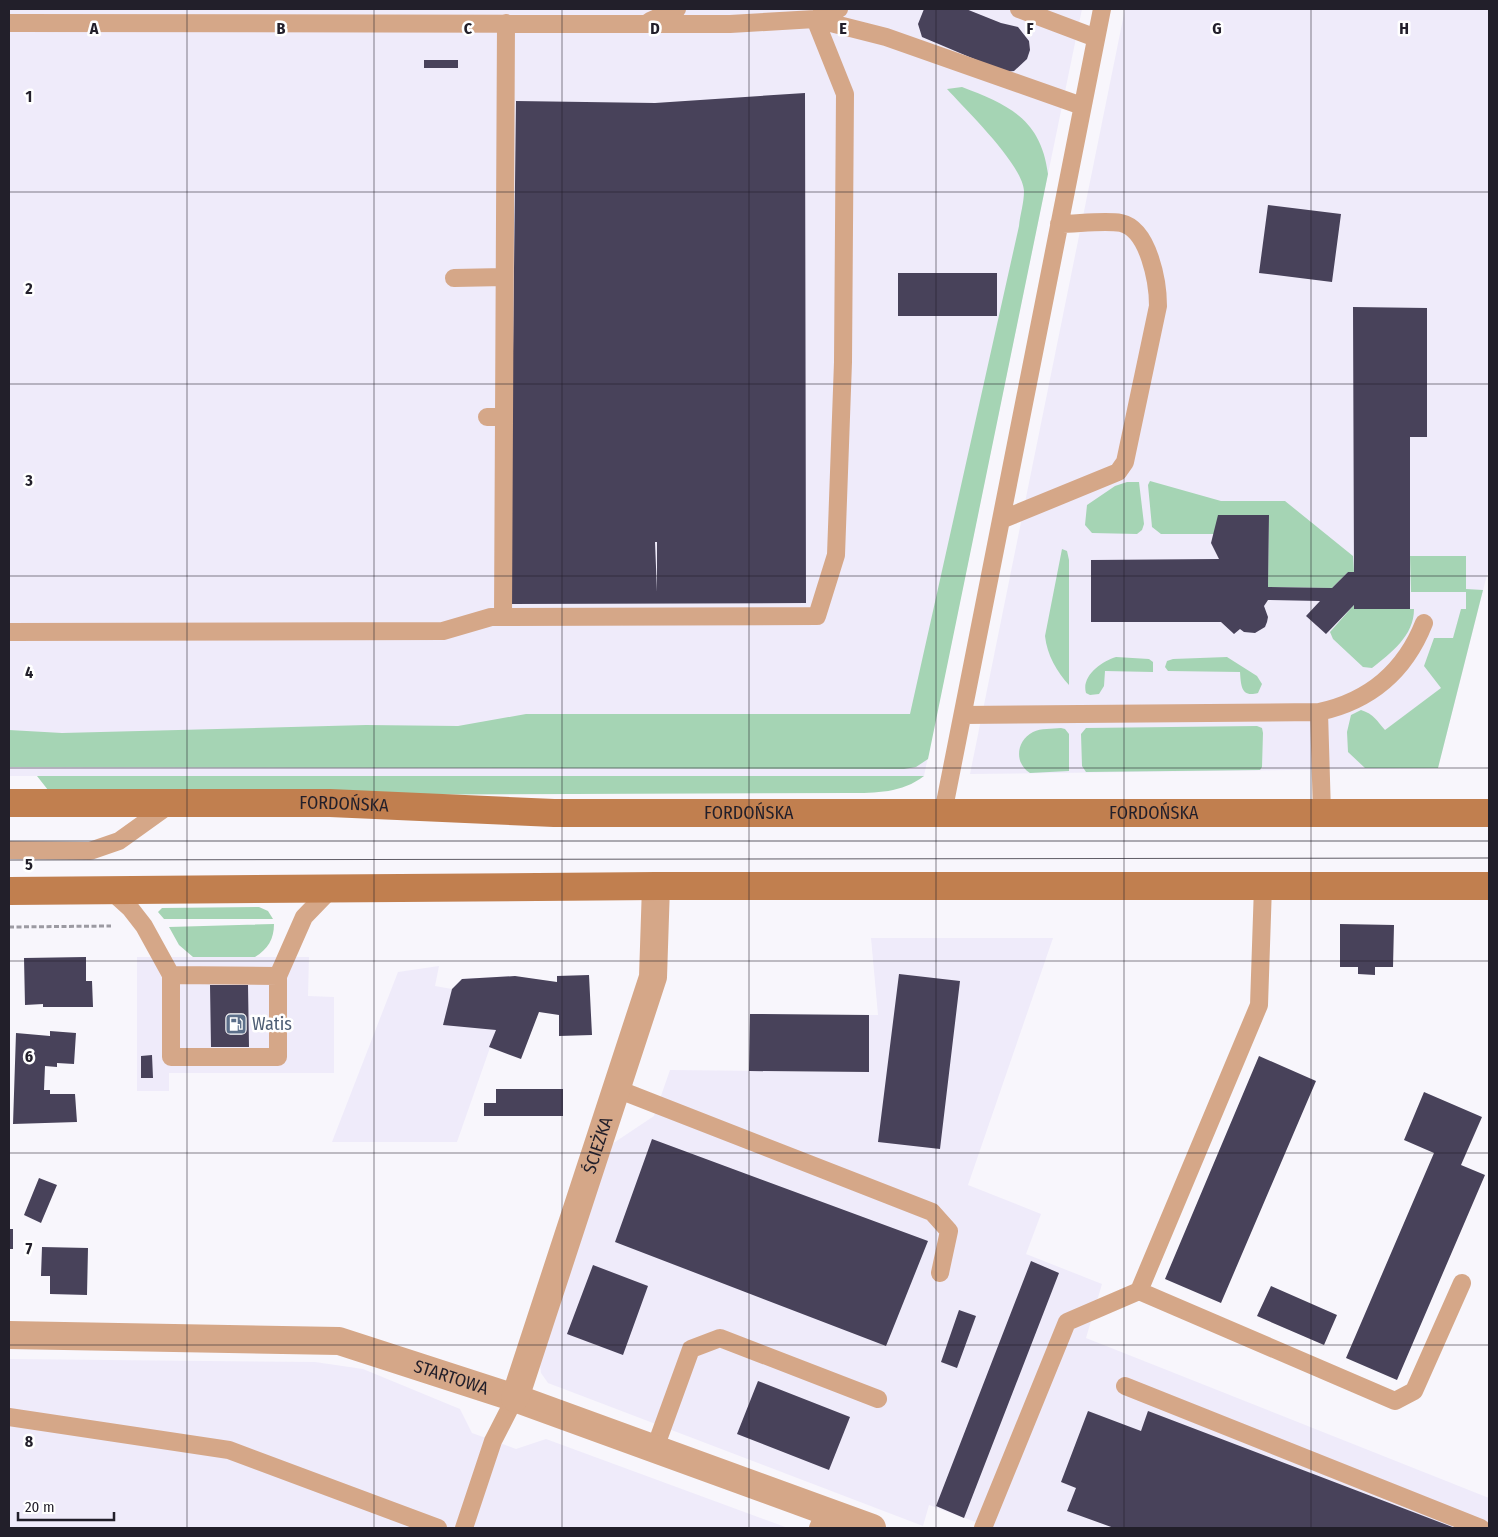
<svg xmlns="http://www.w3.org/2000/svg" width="1498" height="1537" viewBox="0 0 1498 1537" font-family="'Fira Sans Condensed',sans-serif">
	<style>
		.built { fill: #efebfa }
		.green { fill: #a5d4b4 }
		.building { fill: #48425a; fill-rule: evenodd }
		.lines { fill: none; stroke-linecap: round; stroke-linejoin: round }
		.path { stroke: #9c9aa2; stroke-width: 3; stroke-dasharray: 5 2.5; stroke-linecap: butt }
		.lane { stroke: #d5a788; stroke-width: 18 }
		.street { stroke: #d5a788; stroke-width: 28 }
		.secondary { stroke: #c17f4f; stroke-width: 28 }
		.tram { stroke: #5f5c66; stroke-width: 1 }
		.grid { fill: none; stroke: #221f2a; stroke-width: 1; stroke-opacity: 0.55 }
		.labels { text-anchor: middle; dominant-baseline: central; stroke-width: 5; stroke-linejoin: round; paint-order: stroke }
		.street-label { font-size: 18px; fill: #221f2a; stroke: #fff }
		.service-label { font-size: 18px; fill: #4e5e75; stroke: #fff; text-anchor: start }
		.grid-label { font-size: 16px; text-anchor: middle; font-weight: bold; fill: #221f2a; stroke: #fff; stroke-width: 5; stroke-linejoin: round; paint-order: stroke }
	</style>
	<rect width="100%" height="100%" fill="#f8f6fc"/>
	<path class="built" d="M 9,9 L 1082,9 L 924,776 L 9,776 Z
		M 1125,9 L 1489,9 L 1489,567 L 1438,768 L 970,774 Z
		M 871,938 L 1053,938 L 968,1185 L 1041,1214 L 1026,1254 L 1102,1284 L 1086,1338 L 1489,1498 L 1489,1528 L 992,1528 L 929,1505 L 923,1526 L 548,1383 L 541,1373 L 539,1357 L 612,1144 L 654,1116 L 670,1070 L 869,1072 L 869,1015 L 878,1015 Z
		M 137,957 L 309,957 L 308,996 L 334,997 L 334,1073 L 169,1073 L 169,1091 L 137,1091 Z
		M 439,966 L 435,986 L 452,989 L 462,979 L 515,976 L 457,1142 L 332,1142 L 398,972 Z
		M 9,1359 L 315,1362 L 363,1369 L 460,1409 L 472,1433 L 516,1449 L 546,1439 L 788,1528 L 9,1528 Z"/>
	<path class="green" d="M 962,87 C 1009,105 1041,119 1048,174 L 928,759 L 916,767 L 904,769 L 9,767 L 9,730 L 62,733 L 366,725 L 458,726 L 526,714 L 910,714 L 1019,226 C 1020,215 1024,203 1024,191 C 1023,165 966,110 947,89 Z
		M 1150,481 L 1221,501 L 1285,501 L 1353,556 L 1354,572 L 1348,572 L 1332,588 L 1268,587 L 1269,515 L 1219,534 L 1161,534 L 1152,527 L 1148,485 Z
		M 1127,482 L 1139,482 L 1144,524 L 1142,530 L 1137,534 L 1092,533 L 1085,525 L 1087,505 L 1115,486 Z
		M 1062,549 L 1067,551 L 1069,560 L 1069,685 C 1057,672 1047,655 1045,636 Z
		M 1410,556 L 1466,556 L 1466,589 L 1483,590 L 1438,768 L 1365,768 L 1348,752 L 1347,732 L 1351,715 L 1361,710 C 1374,714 1377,721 1385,730 L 1441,688 L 1424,666 L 1434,638 L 1453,638 L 1461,609 L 1466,609 L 1466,592 L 1411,592 Z
		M 1354,605 L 1354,609 L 1414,609 C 1414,636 1391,653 1372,668 L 1363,667 L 1333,639 L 1330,632 Z
		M 1116,657 L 1149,659 L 1153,662 L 1153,672 L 1105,671 L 1104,686 L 1099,694 L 1090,695 L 1086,693 C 1081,676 1102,661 1116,657 Z
		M 1227,657 L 1257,676 L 1262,684 L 1258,693 C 1241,698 1241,685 1240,672 L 1168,671 L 1165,667 L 1167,661 L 1173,659 Z
		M 1257,726 L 1262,728 L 1263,733 L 1262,767 L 1260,770 L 1086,772 L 1082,766 L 1081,734 L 1086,728 Z
		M 1061,728 L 1065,729 L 1069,734 L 1069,771 L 1030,773 C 1014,763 1016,741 1033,732 C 1041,728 1052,729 1061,728 Z
		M 37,776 L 924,776 C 902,793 876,793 849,793 L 64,796 L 48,790 Z
		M 259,907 L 268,911 L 273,919 L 164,919 L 158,912 L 162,908 Z
		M 274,924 C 274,939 268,949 255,957 L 193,957 L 179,945 L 169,927 Z"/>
	<path class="building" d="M 924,9 L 966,9 L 1001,23 L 1018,27 L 1029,41 L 1030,50 L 1027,59 L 1014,71 L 1005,72 L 922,37 L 918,24 Z
		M 424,60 L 458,60 L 458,68 L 424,68 Z
		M 805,93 L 806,603 L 510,604 L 516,101 L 655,103 ZM 655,542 L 657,542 L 657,592 Z
		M 1268,205 L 1341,214 L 1332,282 L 1259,273 Z
		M 898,273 L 997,273 L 997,316 L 898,316 Z
		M 1353,307 L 1427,308 L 1427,437 L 1410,437 L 1410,609 L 1354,609 L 1354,605 L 1326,634 L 1306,616 L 1320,601 L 1268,600 L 1264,606 L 1268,617 L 1267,622 L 1265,627 L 1255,633 L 1244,632 L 1240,629 L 1234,634 L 1221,622 L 1091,622 L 1091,560 L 1219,559 L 1211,543 L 1218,515 L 1269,515 L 1268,587 L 1332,588 L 1348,572 L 1354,572 Z
		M 1340,924 L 1394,925 L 1393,967 L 1375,967 L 1375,975 L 1358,974 L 1358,967 L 1340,967 Z
		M 86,957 L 86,981 L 92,981 L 93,1007 L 43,1007 L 43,1004 L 25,1005 L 24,958 Z
		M 899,974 L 960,981 L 940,1149 L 878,1142 Z
		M 589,975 L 592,1035 L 559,1036 L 559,1015 L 539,1012 L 521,1059 L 489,1047 L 496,1030 L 443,1025 L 452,989 L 462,979 L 515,976 L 557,982 L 557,976 Z
		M 210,985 L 248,985 L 249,1047 L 211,1047 Z
		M 750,1014 L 869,1015 L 869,1072 L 749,1071 Z
		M 50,1031 L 76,1033 L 74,1064 L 57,1063 L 57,1067 L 45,1066 L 44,1090 L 50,1090 L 50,1094 L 75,1094 L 77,1122 L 13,1124 L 16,1033 L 50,1036 Z
		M 152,1055 L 153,1078 L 141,1078 L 141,1056 Z
		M 1259,1056 L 1316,1081 L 1221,1303 L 1165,1279 Z
		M 496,1089 L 563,1089 L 563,1116 L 484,1116 L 484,1103 L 496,1103 Z
		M 1424,1092 L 1482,1117 L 1461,1165 L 1485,1175 L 1397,1380 L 1346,1358 L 1434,1153 L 1404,1140 Z
		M 652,1139 L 928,1241 L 886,1346 L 615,1242 Z
		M 39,1178 L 57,1185 L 41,1223 L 24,1215 Z
		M 9,1229 L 13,1229 L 13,1249 L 9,1249 Z
		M 42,1247 L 88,1248 L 87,1295 L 50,1294 L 50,1276 L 41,1276 Z
		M 1031,1261 L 1059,1273 L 964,1518 L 936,1506 Z
		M 593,1265 L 648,1286 L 623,1355 L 567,1334 Z
		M 1271,1286 L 1337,1315 L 1324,1345 L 1257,1316 Z
		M 959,1310 L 976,1316 L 957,1368 L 941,1362 Z
		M 758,1381 L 850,1417 L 829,1470 L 737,1434 Z
		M 1088,1411 L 1141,1431 L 1148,1411 L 1455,1528 L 1114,1528 L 1067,1511 L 1076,1488 L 1061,1482 Z"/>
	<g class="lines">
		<path class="path" d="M 9,927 L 111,926"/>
		<path class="lane" d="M 1019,9 L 1096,38
			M 650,21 L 677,9
			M 9,23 L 730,24 L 815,19 L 886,37 L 1082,106
			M 454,278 L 504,277
			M 487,417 L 504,417
			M 1001,520 L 1118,472 L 1125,462 L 1158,306 C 1158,283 1149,229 1121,223 C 1104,220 1077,224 1059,224
			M 503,617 L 506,23
			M 9,632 L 443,631 L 491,617 L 817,616 L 836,555 L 843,362 L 845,94 L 815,19 L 839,9
			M 1319,712 L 1322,813
			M 963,715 L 1319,712 C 1370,701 1405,671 1424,623
			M 943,813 L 1102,9
			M 9,850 L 90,851 L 119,841 L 172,803
			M 109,889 L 130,908 L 144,926 L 171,975 L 171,1057 L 278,1057 L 278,976 L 304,917 L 333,887
			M 171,975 L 278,976
			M 617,1089 L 932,1212 L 949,1231 L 940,1273
			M 1139,1291 L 1395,1401 L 1414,1391 L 1462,1283
			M 1125,1386 L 1481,1528
			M 9,1417 L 229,1450 L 438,1528
			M 655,1448 L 691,1349 L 720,1338 L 878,1399
			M 464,1528 L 493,1441 L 515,1398
			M 818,1528 L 825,1511
			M 983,1528 L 1067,1322 L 1139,1291 L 1259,1005 L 1263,886"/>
		<g class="street">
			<path id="s1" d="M 9,1335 L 339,1341 L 515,1398 L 872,1528"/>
			<path id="s2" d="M 515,1398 L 653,977 L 656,886"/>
		</g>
		<g class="secondary">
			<path id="s3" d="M 9,803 L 330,803 L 554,813 L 1489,813"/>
			<path d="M 9,891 L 656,886 L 1489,886"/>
		</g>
		<path class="tram" d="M 9,841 L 1489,841
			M 9,860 L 1489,858"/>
	</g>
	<path class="grid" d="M 187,9 L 187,1528M 374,9 L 374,1528M 562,9 L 562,1528M 749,9 L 749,1528M 936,9 L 936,1528M 1124,9 L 1124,1528M 1311,9 L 1311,1528M 9,192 L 1489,192M 9,384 L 1489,384M 9,576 L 1489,576M 9,768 L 1489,768M 9,961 L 1489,961M 9,1153 L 1489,1153M 9,1345 L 1489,1345"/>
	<defs>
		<g id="fuel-square" transform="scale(1.125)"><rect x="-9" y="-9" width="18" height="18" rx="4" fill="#5c6f8a" stroke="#fff"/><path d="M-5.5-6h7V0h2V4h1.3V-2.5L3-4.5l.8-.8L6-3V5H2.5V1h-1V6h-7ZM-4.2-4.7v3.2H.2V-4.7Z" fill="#fff"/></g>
	</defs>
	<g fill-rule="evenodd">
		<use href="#fuel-square" x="236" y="1024"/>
	</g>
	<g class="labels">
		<g class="street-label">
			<text stroke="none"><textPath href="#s3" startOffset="335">FORDOŃSKA</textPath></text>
			<text stroke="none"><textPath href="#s3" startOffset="740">FORDOŃSKA</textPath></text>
			<text stroke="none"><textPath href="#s3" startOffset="1145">FORDOŃSKA</textPath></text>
			<text stroke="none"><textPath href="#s2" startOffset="266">ŚCIEŻKA</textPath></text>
			<text stroke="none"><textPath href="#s1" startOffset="448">STARTOWA</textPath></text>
		</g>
		<g class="service-label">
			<text x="252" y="1024">Watis</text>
		</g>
	</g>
	<g class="grid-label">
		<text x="94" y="34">A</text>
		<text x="281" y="34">B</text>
		<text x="468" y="34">C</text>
		<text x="655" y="34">D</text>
		<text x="843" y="34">E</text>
		<text x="1030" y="34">F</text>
		<text x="1217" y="34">G</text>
		<text x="1404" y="34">H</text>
		<text x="29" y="102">1</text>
		<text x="29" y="294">2</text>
		<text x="29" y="486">3</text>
		<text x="29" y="678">4</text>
		<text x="29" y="870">5</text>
		<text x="29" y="1062">6</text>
		<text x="29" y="1254">7</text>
		<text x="29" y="1447">8</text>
	</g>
	<rect width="1498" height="1537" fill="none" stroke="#221f2a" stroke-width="20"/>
	<path d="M18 1512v8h96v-8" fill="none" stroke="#221f2a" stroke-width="2.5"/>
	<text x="25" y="1512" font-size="15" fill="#221f2a" stroke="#ffffff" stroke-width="4" paint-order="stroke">20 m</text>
</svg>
